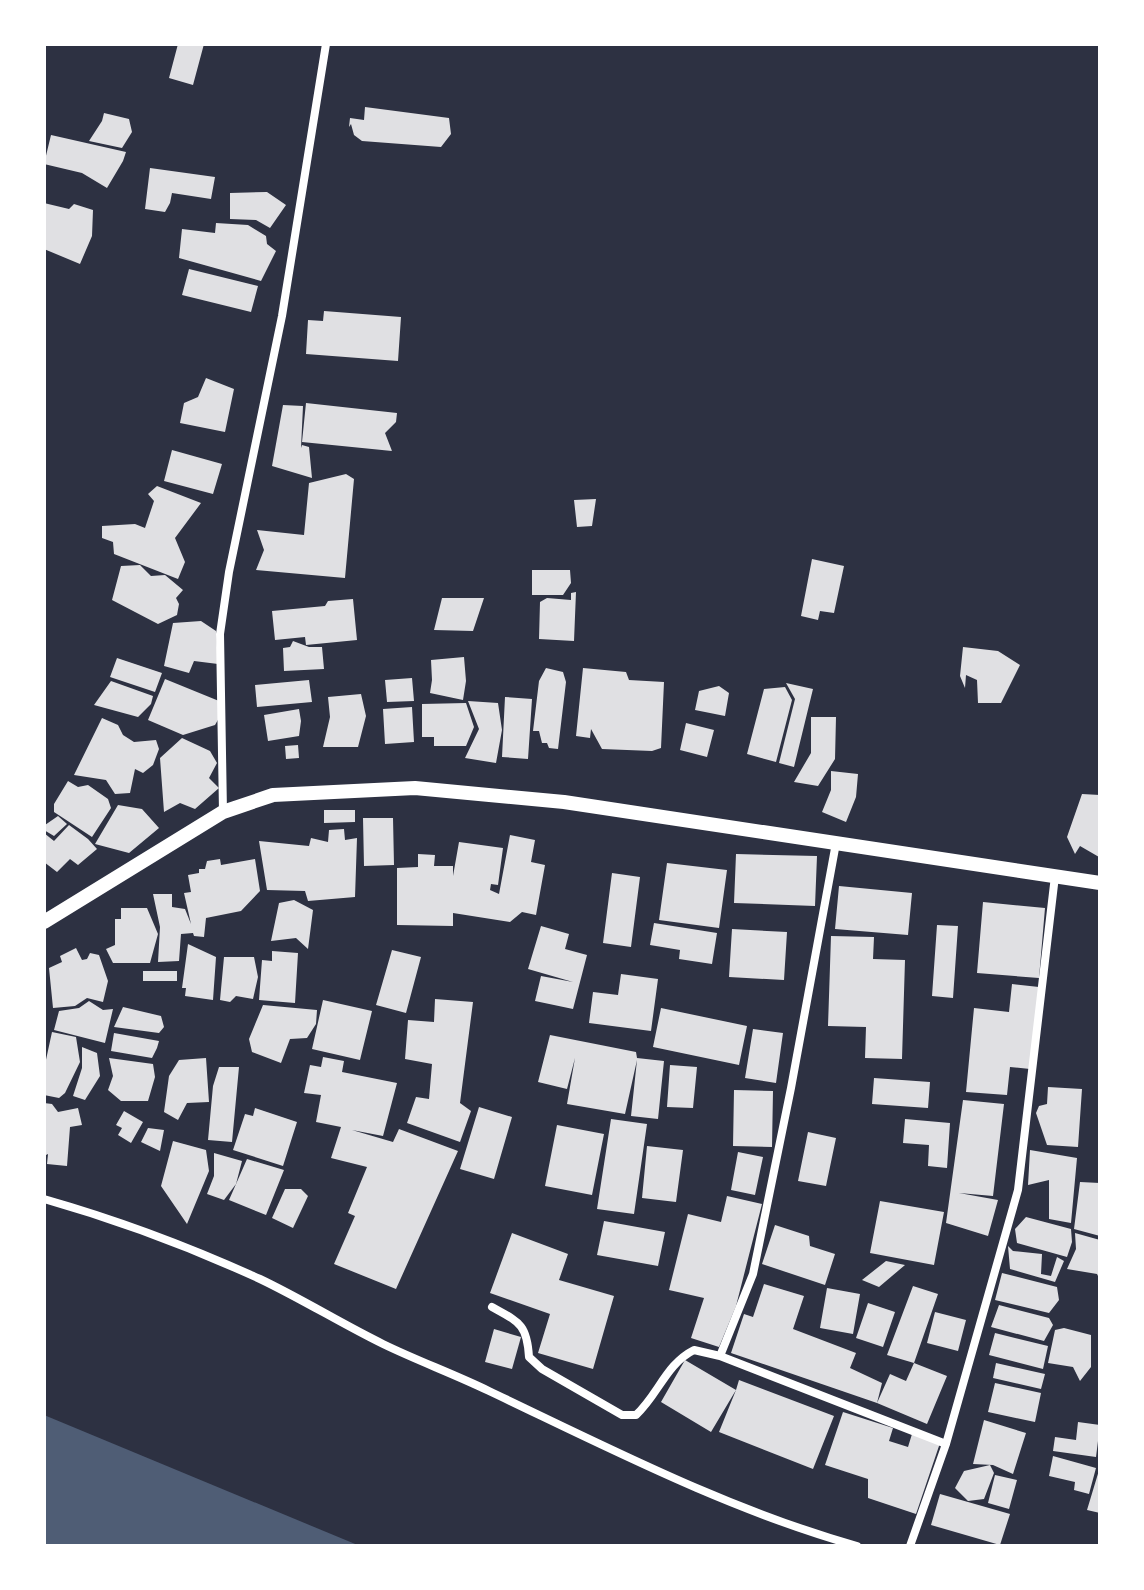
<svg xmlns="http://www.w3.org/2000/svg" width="1144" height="1590" viewBox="0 0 1144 1590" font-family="Arial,sans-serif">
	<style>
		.water { fill: #4f5d75 }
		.building { fill: #e0e0e3 }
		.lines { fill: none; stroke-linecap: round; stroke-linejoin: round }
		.minor { stroke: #fff; stroke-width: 8 }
		.tertiary { stroke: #fff; stroke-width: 14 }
	</style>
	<rect width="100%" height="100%" fill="#2d3142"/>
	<path class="water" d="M 44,1415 L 360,1546 L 44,1546 Z"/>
	<path class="building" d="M 178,44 L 204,44 L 193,85 L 169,78 Z
		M 365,107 L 449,118 L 451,134 L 441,147 L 362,141 L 354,135 L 351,124 L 349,127 L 350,118 L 364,120 Z
		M 104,113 L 129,119 L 132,132 L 122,148 L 89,141 L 102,121 Z
		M 51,135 L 126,152 L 123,161 L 107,188 L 82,173 L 44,164 Z
		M 150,168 L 215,177 L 211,199 L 172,193 L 170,203 L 165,212 L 145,209 Z
		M 267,192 L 286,205 L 270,228 L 256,220 L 230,219 L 230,193 Z
		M 44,203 L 69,209 L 74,204 L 93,210 L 92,236 L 80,264 L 44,249 Z
		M 216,223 L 248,225 L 266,236 L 267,244 L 276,251 L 261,281 L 179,258 L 182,229 L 215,233 Z
		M 189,269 L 258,286 L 251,312 L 182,295 Z
		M 324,311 L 401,317 L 398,361 L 306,354 L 308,320 L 323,321 Z
		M 206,378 L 234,389 L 225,432 L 180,423 L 184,403 L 198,397 Z
		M 306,403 L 397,413 L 396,422 L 385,433 L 392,451 L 302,442 Z
		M 283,405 L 303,406 L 301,448 L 302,445 L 309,447 L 312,478 L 272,466 Z
		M 172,450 L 222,464 L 213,494 L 164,481 Z
		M 346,474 L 354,479 L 345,578 L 256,570 L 264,550 L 257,530 L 304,535 L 309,483 Z
		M 157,486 L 201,503 L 175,538 L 185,562 L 178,579 L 114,554 L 113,542 L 102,538 L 102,526 L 135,524 L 145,528 L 154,501 L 148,494 Z
		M 596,499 L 592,526 L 577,527 L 574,500 Z
		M 812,559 L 844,566 L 834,613 L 820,611 L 818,620 L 801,616 Z
		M 140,565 L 151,576 L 165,575 L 183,590 L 176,598 L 179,604 L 177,615 L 158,624 L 112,600 L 121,566 Z
		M 532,570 L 570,570 L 571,583 L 563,595 L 532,595 Z
		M 576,592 L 574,641 L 539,639 L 540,602 L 547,598 L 571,600 L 571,593 Z
		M 442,598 L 484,598 L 473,631 L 434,630 Z
		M 353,599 L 357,640 L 306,645 L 305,637 L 275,640 L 272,611 L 325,606 L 328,601 Z
		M 201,621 L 216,631 L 218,664 L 194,661 L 189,673 L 164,666 L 173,623 Z
		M 293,641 L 309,647 L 322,647 L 324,669 L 284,671 L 283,648 L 290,647 Z
		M 963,647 L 998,651 L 1020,665 L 1001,703 L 978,703 L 977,680 L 966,675 L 965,688 L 960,676 Z
		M 464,657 L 466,681 L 463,700 L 430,693 L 432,680 L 431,660 Z
		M 117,658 L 162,673 L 155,692 L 110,677 Z
		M 546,668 L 563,672 L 566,682 L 558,749 L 549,748 L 547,743 L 542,743 L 539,731 L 533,731 L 539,681 Z
		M 583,668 L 626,672 L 629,680 L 664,682 L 661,748 L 652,751 L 602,749 L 591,729 L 590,738 L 576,736 Z
		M 412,678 L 414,701 L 387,702 L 385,680 Z
		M 165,679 L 219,701 L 219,718 L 215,725 L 183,735 L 148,720 Z
		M 309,680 L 312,702 L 257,707 L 255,685 Z
		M 111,681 L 153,696 L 151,704 L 138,717 L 94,705 Z
		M 786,683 L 813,689 L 794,767 L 779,763 L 795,699 Z
		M 719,686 L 729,693 L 725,716 L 695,710 L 699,691 Z
		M 785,687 L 792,700 L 776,762 L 747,754 L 764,689 Z
		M 361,694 L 366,716 L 358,747 L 323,747 L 330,717 L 328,697 Z
		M 505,697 L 532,699 L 528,759 L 502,757 Z
		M 468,701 L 498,703 L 502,730 L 496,763 L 465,758 L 479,729 Z
		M 466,703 L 474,727 L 466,746 L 434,746 L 434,737 L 422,737 L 422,704 Z
		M 412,707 L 414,742 L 385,744 L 383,709 Z
		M 299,709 L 301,721 L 299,736 L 268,741 L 264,715 Z
		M 811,717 L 836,717 L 835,759 L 818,786 L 794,782 L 811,753 Z
		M 102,718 L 118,725 L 123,735 L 134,742 L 156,740 L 159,749 L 153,765 L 143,773 L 135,769 L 130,793 L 115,794 L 106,780 L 74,775 Z
		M 686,723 L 714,730 L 707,757 L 680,750 Z
		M 182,738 L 210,751 L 217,763 L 209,778 L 219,788 L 195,809 L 180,803 L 164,812 L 160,758 Z
		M 298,745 L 299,758 L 286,759 L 285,746 Z
		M 831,771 L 858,774 L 856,797 L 846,822 L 822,812 L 831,790 Z
		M 68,781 L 78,787 L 88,785 L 108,799 L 111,808 L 92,837 L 54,812 L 54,804 Z
		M 1082,794 L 1100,795 L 1099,857 L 1080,846 L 1075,854 L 1067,837 Z
		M 118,805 L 142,809 L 159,828 L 129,853 L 95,844 Z
		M 324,810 L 355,810 L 355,822 L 324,823 Z
		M 58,816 L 67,824 L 54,836 L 44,830 L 45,825 Z
		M 363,818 L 393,818 L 394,865 L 364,866 Z
		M 69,825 L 88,839 L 97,849 L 78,865 L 70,859 L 57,872 L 44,862 L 44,833 L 54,841 Z
		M 344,829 L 345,840 L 357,838 L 355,897 L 308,901 L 305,891 L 267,890 L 259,841 L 309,846 L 311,838 L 328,842 L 329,830 Z
		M 510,835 L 535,840 L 531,862 L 545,865 L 536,915 L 522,912 L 510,922 L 453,913 L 453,926 L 397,925 L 397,868 L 418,867 L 418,854 L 435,855 L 434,866 L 453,866 L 453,876 L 459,842 L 503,848 L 498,885 L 491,884 L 490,890 L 499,894 Z
		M 736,854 L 817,856 L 815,906 L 734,903 Z
		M 220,859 L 221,865 L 255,859 L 260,891 L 241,911 L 206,918 L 204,937 L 194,936 L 193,933 L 181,934 L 179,961 L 158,962 L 160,927 L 153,894 L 172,894 L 172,907 L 185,909 L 191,924 L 184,893 L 191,892 L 188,875 L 199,873 L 199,869 L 205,869 L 207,861 Z
		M 667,863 L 727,870 L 719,928 L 659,920 Z
		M 612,873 L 640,877 L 631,947 L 603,943 Z
		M 839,886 L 912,893 L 908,935 L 835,929 Z
		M 294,900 L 313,910 L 308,949 L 296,938 L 271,941 L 279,903 Z
		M 983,902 L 1045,908 L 1039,978 L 977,973 Z
		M 121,908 L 147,908 L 158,934 L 150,963 L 113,963 L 106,949 L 115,945 L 115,919 L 121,919 Z
		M 654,923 L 717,933 L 712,964 L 679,959 L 680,950 L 650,945 Z
		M 937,925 L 958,926 L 953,998 L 932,996 Z
		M 541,926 L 569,934 L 565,949 L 587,955 L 573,1009 L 535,1001 L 541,976 L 573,982 L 528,969 Z
		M 732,929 L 787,932 L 784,980 L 729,977 Z
		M 831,936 L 874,937 L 873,959 L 905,960 L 902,1059 L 865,1058 L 866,1027 L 828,1026 Z
		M 188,944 L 216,957 L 213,1000 L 185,996 L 186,988 L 182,988 Z
		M 76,948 L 82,960 L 87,959 L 90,953 L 99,955 L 108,981 L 103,1002 L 87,998 L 75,1006 L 53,1008 L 49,968 L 62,962 L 60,956 Z
		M 392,950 L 421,957 L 406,1013 L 376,1005 Z
		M 272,951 L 298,953 L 295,1003 L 259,1000 L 262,960 L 272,961 Z
		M 224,957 L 254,957 L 258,977 L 253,999 L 236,996 L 230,1002 L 220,1000 Z
		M 143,971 L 177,971 L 177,981 L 143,981 Z
		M 621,974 L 658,979 L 651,1031 L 589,1023 L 593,992 L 618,995 Z
		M 1012,984 L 1039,987 L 1030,1069 L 1010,1067 L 1007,1095 L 966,1092 L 974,1008 L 1009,1012 Z
		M 435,999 L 473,1002 L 460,1103 L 471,1111 L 460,1142 L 407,1123 L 416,1097 L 429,1099 L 432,1064 L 405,1059 L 408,1020 L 434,1022 Z
		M 323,1000 L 372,1011 L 360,1060 L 312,1049 Z
		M 89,1001 L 103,1010 L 113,1009 L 105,1043 L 54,1030 L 59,1011 L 79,1008 Z
		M 263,1005 L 317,1010 L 316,1024 L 307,1038 L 290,1039 L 281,1063 L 252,1052 L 249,1039 Z
		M 123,1007 L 161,1016 L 164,1027 L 159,1033 L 114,1027 Z
		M 661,1008 L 747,1026 L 739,1065 L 653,1047 Z
		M 753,1029 L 783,1033 L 776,1083 L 745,1078 Z
		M 52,1032 L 76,1037 L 80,1062 L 65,1093 L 59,1098 L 44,1095 L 44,1069 Z
		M 114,1033 L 159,1041 L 157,1048 L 152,1058 L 111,1051 Z
		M 550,1035 L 636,1052 L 637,1058 L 664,1061 L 658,1119 L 631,1116 L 637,1060 L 625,1114 L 567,1104 L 575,1058 L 567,1089 L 538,1082 Z
		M 82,1047 L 97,1053 L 100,1076 L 85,1100 L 73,1096 L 82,1068 Z
		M 323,1057 L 344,1061 L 342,1072 L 397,1083 L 383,1136 L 352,1130 L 393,1142 L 399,1129 L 458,1151 L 396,1289 L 334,1264 L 355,1216 L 348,1213 L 367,1167 L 331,1158 L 341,1127 L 316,1122 L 321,1095 L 304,1093 L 310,1065 L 321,1067 Z
		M 109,1058 L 153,1064 L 155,1077 L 148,1101 L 121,1101 L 108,1090 L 113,1076 Z
		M 206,1058 L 209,1102 L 187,1103 L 178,1120 L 164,1112 L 169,1076 L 179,1060 Z
		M 670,1065 L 697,1067 L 693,1108 L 667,1107 Z
		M 219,1067 L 239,1067 L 232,1142 L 208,1140 L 213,1086 Z
		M 874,1078 L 930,1082 L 928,1108 L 872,1104 Z
		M 1048,1087 L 1082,1089 L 1078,1147 L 1047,1145 L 1036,1113 L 1039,1106 L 1047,1104 Z
		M 734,1090 L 773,1091 L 772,1147 L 733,1146 Z
		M 963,1100 L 1004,1104 L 993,1196 L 959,1193 L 998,1200 L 988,1236 L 946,1223 Z
		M 44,1103 L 52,1104 L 58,1112 L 78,1108 L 82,1125 L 70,1127 L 67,1166 L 47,1164 L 48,1154 L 44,1156 Z
		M 479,1107 L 512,1117 L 494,1179 L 460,1169 Z
		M 255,1108 L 297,1122 L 283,1166 L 233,1150 L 245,1114 L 253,1116 Z
		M 124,1111 L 143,1122 L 131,1143 L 118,1135 L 122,1128 L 116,1125 Z
		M 611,1119 L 647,1124 L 634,1214 L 597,1209 Z
		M 905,1119 L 950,1123 L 947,1168 L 928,1166 L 929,1145 L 903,1143 Z
		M 557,1125 L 604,1134 L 592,1195 L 545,1186 Z
		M 148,1128 L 164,1130 L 160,1151 L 141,1142 Z
		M 808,1132 L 836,1138 L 826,1186 L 798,1181 Z
		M 173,1141 L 206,1150 L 209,1171 L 187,1224 L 161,1186 Z
		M 647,1146 L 683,1150 L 676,1202 L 642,1198 Z
		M 1030,1150 L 1077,1158 L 1071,1223 L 1049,1219 L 1049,1180 L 1028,1185 Z
		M 738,1152 L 763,1157 L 755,1195 L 731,1190 Z
		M 214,1153 L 242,1161 L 236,1184 L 224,1200 L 207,1194 L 214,1176 Z
		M 247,1159 L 284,1170 L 266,1215 L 229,1200 Z
		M 1080,1182 L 1100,1183 L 1100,1236 L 1074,1229 Z
		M 285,1189 L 301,1189 L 308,1196 L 293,1228 L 272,1218 Z
		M 727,1196 L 762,1204 L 736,1306 L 719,1347 L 691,1338 L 704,1298 L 669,1290 L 688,1214 L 721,1222 Z
		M 880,1201 L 944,1212 L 934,1265 L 870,1253 Z
		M 1026,1217 L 1071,1229 L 1072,1242 L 1067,1257 L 1017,1243 L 1015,1229 Z
		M 604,1221 L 665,1232 L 658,1266 L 597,1255 Z
		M 775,1225 L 809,1236 L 810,1246 L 835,1254 L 825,1285 L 762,1264 Z
		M 512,1233 L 568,1254 L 559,1280 L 614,1296 L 593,1369 L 538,1353 L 550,1314 L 490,1293 Z
		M 1075,1233 L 1100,1240 L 1100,1280 L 1097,1274 L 1067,1269 L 1076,1249 Z
		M 1008,1246 L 1013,1251 L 1042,1254 L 1041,1274 L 1051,1276 L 1057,1257 L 1064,1261 L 1055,1282 L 1010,1269 Z
		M 886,1261 L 905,1265 L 879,1287 L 862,1280 Z
		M 1002,1273 L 1057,1287 L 1059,1300 L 1049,1313 L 995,1300 Z
		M 764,1284 L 804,1296 L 793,1329 L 856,1353 L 850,1368 L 882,1383 L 877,1403 L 890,1374 L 906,1381 L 914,1363 L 947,1376 L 927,1424 L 877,1403 L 731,1353 L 744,1314 L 753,1317 Z
		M 913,1286 L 938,1294 L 914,1363 L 887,1355 Z
		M 827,1288 L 860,1294 L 853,1334 L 820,1328 Z
		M 868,1303 L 895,1312 L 883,1347 L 856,1338 Z
		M 999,1305 L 1049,1318 L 1053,1325 L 1044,1341 L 991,1327 Z
		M 935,1312 L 966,1320 L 958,1351 L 927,1343 Z
		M 1064,1328 L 1091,1335 L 1091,1367 L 1080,1381 L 1073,1367 L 1048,1363 L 1055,1330 Z
		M 494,1329 L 521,1337 L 512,1369 L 485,1362 Z
		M 995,1333 L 1048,1346 L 1043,1369 L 989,1355 Z
		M 685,1360 L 736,1390 L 739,1380 L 834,1416 L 813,1469 L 719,1432 L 736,1390 L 711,1432 L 661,1402 Z
		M 996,1363 L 1045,1374 L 1041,1389 L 993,1378 Z
		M 995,1383 L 1041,1393 L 1035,1422 L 988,1412 Z
		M 843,1412 L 893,1428 L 889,1441 L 908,1447 L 912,1434 L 940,1443 L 916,1514 L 868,1498 L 868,1479 L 825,1465 Z
		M 984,1420 L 1026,1433 L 1013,1474 L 993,1465 L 973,1464 Z
		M 1078,1422 L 1100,1425 L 1096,1457 L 1053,1451 L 1055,1437 L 1076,1440 Z
		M 1053,1456 L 1096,1468 L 1089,1494 L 1074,1490 L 1075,1482 L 1049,1476 Z
		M 990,1465 L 994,1473 L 984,1499 L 968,1501 L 955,1488 L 964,1471 Z
		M 1100,1467 L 1100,1513 L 1087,1510 Z
		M 995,1475 L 1017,1480 L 1009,1509 L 988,1503 Z
		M 940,1494 L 1010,1514 L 1000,1545 L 931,1525 Z"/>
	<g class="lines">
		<path class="minor" d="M 223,812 L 220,634 L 229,572 L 282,316 L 326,44
			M 44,1199 C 118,1220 190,1247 260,1279 C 302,1299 342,1324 383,1344 C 418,1361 454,1374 489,1391 C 609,1448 729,1510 857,1546
			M 492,1307 C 519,1322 527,1324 529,1357 L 542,1369 L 622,1415 L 636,1415 C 658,1395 666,1364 694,1350 L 720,1356 L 753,1274 L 791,1088 L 836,843
			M 720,1356 L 946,1444
			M 910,1546 L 946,1444 L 1018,1190 L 1055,876"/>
		<path class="tertiary" d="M 44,922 L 223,812 L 273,795 L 415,788 L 564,802 L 1100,883"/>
	</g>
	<rect width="1144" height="1590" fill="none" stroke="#ffffff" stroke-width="92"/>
</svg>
